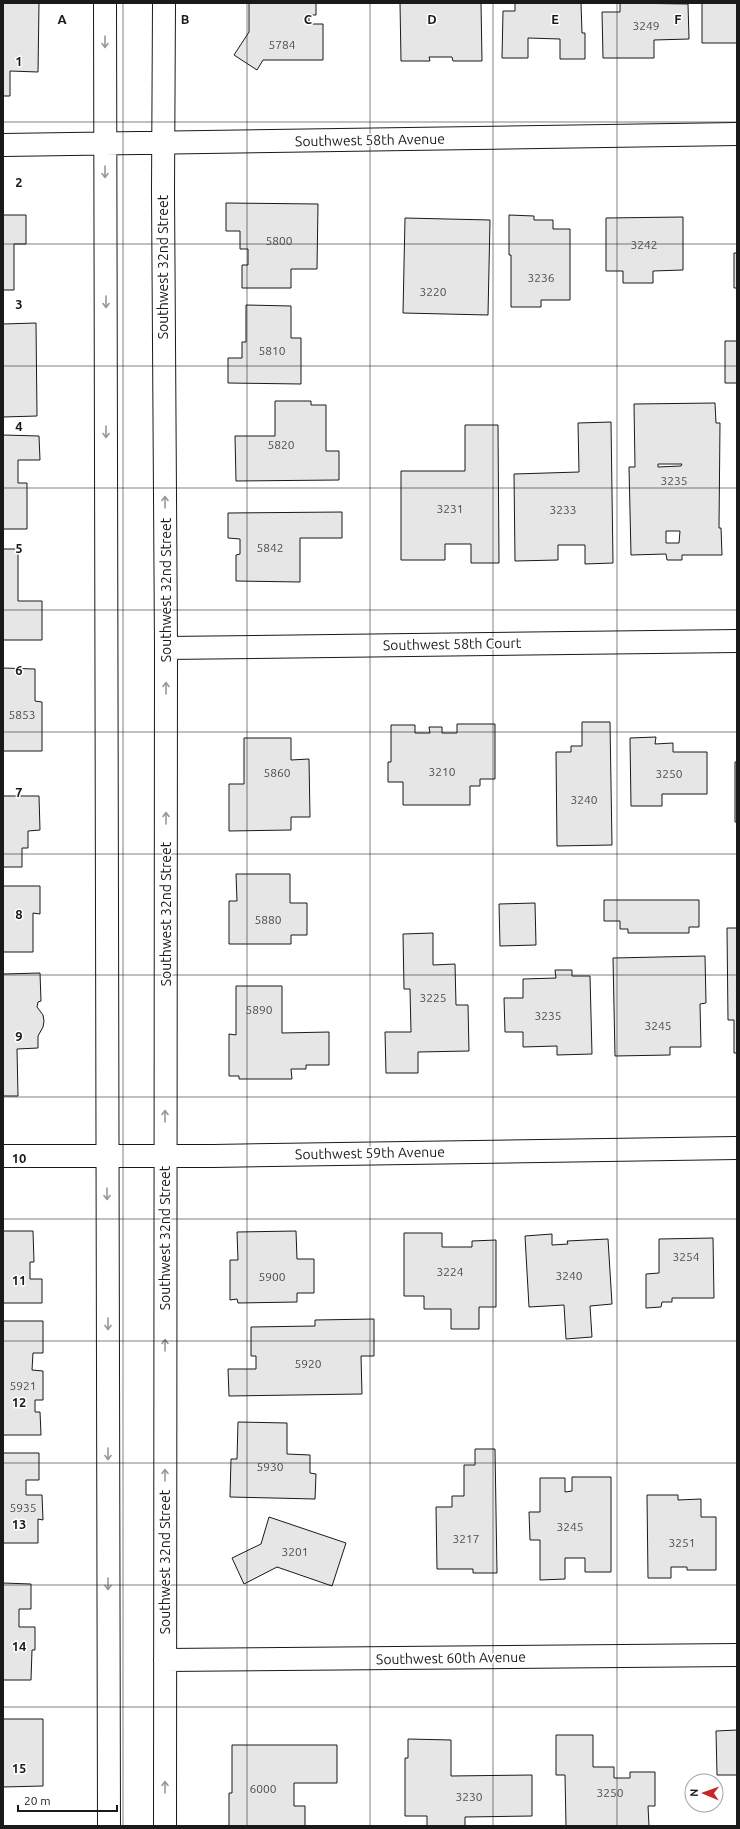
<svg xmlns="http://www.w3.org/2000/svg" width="740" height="1829" viewBox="0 0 740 1829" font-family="Ubuntu,sans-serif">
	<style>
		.building { fill: #e6e6e6; stroke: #1a1a1a; fill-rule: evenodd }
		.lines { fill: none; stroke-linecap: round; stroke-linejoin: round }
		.minor-casing { stroke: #1a1a1a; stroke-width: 24 }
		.minor { stroke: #fff; stroke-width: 22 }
		.oneway { stroke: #989898 }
		.grid { fill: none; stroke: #1a1a1a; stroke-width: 1; stroke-opacity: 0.55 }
		.labels { text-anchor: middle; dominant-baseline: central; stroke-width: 3; stroke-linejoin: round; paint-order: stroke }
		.number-label { font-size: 12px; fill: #4d4d4d }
		.street-label { font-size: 14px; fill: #1a1a1a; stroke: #fff }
		.grid-label { font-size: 13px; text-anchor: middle; font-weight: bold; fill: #1a1a1a; stroke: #fff; stroke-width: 3; stroke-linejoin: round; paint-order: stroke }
	</style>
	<rect width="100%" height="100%" fill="#fff"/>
	<path class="building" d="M 3,3 L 39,3 L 38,72 L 10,71 L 10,96 L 3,96 Z
		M 249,3 L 316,3 L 316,15 L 309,15 L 309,24 L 323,24 L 323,60 L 263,60 L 257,70 L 234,55 L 249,32 Z
		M 400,3 L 481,3 L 482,61 L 453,61 L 452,57 L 429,57 L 430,61 L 401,61 Z
		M 515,3 L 581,3 L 582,33 L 585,33 L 585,59 L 560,59 L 560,39 L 528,38 L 528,58 L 502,58 L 503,11 L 515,11 Z
		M 620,3 L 688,4 L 689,39 L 654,40 L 654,58 L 603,58 L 602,12 L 620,12 Z
		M 702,3 L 737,3 L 737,43 L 702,43 Z
		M 226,203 L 318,204 L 317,269 L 291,269 L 291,288 L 242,288 L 242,265 L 248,265 L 248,249 L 240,249 L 240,231 L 226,231 Z
		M 3,215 L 26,215 L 26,244 L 14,244 L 14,290 L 3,290 Z
		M 509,215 L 534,216 L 534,220 L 553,220 L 553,229 L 570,229 L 570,300 L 541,300 L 541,307 L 511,307 L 511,255 L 509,255 Z
		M 683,217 L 683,270 L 653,271 L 653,283 L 623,283 L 623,271 L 606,271 L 606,218 Z
		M 405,218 L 490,220 L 488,315 L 403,313 Z
		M 734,253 L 737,253 L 737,288 L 734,288 Z
		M 246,305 L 291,306 L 291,338 L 301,338 L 301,384 L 228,383 L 228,358 L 242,358 L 242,342 L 246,342 Z
		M 36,323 L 37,416 L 3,417 L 3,324 Z
		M 725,341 L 737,341 L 737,383 L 725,383 Z
		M 275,401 L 311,401 L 311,405 L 326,405 L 326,451 L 339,451 L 339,480 L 236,481 L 235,436 L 275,436 Z
		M 715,403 L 716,423 L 720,423 L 719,528 L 721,528 L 722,555 L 682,555 L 682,560 L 667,560 L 666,554 L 631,555 L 629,467 L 635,467 L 634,404 ZM 658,464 L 682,464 L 681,466 L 658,467 ZM 666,531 L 680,531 L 679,543 L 666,543 Z
		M 611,422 L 613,563 L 585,564 L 585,545 L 558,545 L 558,560 L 515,561 L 514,474 L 579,472 L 578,423 Z
		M 465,425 L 498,425 L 499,563 L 471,563 L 471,544 L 445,544 L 445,560 L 401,560 L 401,471 L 465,471 Z
		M 3,435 L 39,436 L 40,460 L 18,460 L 18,483 L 27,483 L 27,529 L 3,529 Z
		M 342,512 L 342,538 L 300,538 L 300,582 L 236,581 L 236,555 L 240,554 L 240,539 L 228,538 L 228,513 Z
		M 3,549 L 18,549 L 18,601 L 42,601 L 42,640 L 3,640 Z
		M 3,668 L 35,669 L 35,701 L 42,702 L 42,751 L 3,751 Z
		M 582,722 L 610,722 L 612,845 L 557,846 L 556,752 L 571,752 L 571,746 L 582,746 Z
		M 457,724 L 495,724 L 495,779 L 480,779 L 480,786 L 470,786 L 470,805 L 403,805 L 403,782 L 388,782 L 388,762 L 391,762 L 391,725 L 415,725 L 415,733 L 430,733 L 429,727 L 442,727 L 442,733 L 457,733 Z
		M 656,737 L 655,744 L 673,743 L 673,752 L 707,752 L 707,794 L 662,794 L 662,806 L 631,806 L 630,738 Z
		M 244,738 L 291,738 L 291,760 L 309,759 L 310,817 L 291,817 L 291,830 L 229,831 L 229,784 L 244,784 Z
		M 735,762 L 737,762 L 737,822 L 735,822 Z
		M 3,796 L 39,796 L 40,830 L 28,831 L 28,848 L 22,848 L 22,867 L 3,867 Z
		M 236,874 L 290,874 L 290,903 L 307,903 L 307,935 L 291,935 L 291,944 L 229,944 L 229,901 L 237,901 Z
		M 3,886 L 40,886 L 40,914 L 33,913 L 33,952 L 3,952 Z
		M 604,900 L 699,900 L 699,927 L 689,927 L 689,933 L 628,933 L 628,929 L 620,929 L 620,921 L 604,921 Z
		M 535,903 L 536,945 L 500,946 L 499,904 Z
		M 727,928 L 737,928 L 737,1053 L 734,1053 L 734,1020 L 728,1020 Z
		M 433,933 L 433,965 L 455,964 L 456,1005 L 468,1005 L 469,1051 L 418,1052 L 418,1073 L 386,1073 L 385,1032 L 411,1032 L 410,989 L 404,989 L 403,934 Z
		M 705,956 L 706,1003 L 700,1004 L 701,1047 L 670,1047 L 670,1055 L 615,1056 L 613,958 Z
		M 555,970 L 572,970 L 572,976 L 590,976 L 592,1054 L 557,1055 L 557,1046 L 523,1047 L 523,1032 L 505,1032 L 504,998 L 523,998 L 523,979 L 556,978 Z
		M 40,973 L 41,1001 L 38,1002 L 37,1007 L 43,1015 L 44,1021 L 43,1027 L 38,1036 L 38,1048 L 17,1049 L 18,1096 L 3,1096 L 3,974 Z
		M 236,986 L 282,986 L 282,1033 L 329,1032 L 329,1065 L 306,1065 L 306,1069 L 291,1069 L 292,1079 L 239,1079 L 239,1076 L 229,1076 L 229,1034 L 236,1035 Z
		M 3,1231 L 33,1231 L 34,1262 L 30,1262 L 30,1279 L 42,1279 L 42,1303 L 3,1303 Z
		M 296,1231 L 297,1259 L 314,1259 L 314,1293 L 297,1293 L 297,1302 L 238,1303 L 237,1299 L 230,1300 L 230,1260 L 238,1260 L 237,1232 Z
		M 404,1233 L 442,1233 L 442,1247 L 472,1247 L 472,1241 L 496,1240 L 496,1307 L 479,1307 L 479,1329 L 451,1329 L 451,1309 L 424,1309 L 424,1296 L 404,1296 Z
		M 552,1234 L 552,1245 L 568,1244 L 567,1241 L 608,1239 L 612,1304 L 590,1306 L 592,1337 L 566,1339 L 564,1305 L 529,1307 L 525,1236 Z
		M 713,1238 L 714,1298 L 672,1298 L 672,1302 L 662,1302 L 661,1307 L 646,1308 L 646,1274 L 659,1273 L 659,1239 Z
		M 374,1319 L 374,1356 L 361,1356 L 362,1394 L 229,1396 L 228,1369 L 256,1369 L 256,1356 L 251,1356 L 251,1327 L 315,1326 L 315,1320 Z
		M 3,1321 L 43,1321 L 43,1353 L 33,1353 L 32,1370 L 43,1371 L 43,1400 L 35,1400 L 35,1412 L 40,1412 L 41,1435 L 3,1435 Z
		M 238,1422 L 287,1423 L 287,1454 L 310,1455 L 310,1473 L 316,1474 L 315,1499 L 230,1497 L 231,1459 L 237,1459 Z
		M 475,1449 L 495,1449 L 497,1573 L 473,1573 L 473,1569 L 437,1569 L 436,1507 L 452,1507 L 452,1496 L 464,1496 L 464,1465 L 475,1465 Z
		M 3,1453 L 39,1453 L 39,1480 L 26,1480 L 26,1495 L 42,1495 L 43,1520 L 38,1519 L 38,1543 L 3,1543 Z
		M 572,1477 L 611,1477 L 611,1572 L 585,1572 L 585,1558 L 565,1558 L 565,1579 L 540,1580 L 540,1540 L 530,1540 L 529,1512 L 540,1512 L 540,1478 L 565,1478 L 565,1492 L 572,1491 Z
		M 647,1495 L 678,1495 L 678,1500 L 701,1499 L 701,1517 L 716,1517 L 716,1570 L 687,1570 L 687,1567 L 671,1567 L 671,1578 L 648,1578 Z
		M 269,1517 L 346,1543 L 332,1586 L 277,1567 L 244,1584 L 232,1558 L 261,1544 Z
		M 3,1583 L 31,1584 L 31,1609 L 19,1609 L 19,1627 L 35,1627 L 35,1650 L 32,1650 L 31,1680 L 3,1680 Z
		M 3,1719 L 43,1719 L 43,1786 L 3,1787 Z
		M 737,1730 L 737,1775 L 717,1775 L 716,1731 Z
		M 556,1735 L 593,1735 L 593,1767 L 614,1767 L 614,1778 L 630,1778 L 630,1772 L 655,1772 L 655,1806 L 648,1806 L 649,1826 L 566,1826 L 565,1775 L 556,1775 Z
		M 408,1739 L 451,1740 L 451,1776 L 532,1775 L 532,1816 L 465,1817 L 465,1826 L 427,1826 L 427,1816 L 405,1816 L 405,1758 L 408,1758 Z
		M 232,1745 L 337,1745 L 337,1783 L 294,1783 L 294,1806 L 305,1806 L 305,1826 L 229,1826 L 229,1793 L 232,1793 Z"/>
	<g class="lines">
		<g class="minor-casing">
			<path id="minor" d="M 105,3 L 109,1826
				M 164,3 L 163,190 L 166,648 L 165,1826
				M 3,145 L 737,134
				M 166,648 L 737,641
				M 3,1156 L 213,1156 L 737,1148
				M 165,1660 L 737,1655"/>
		</g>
		<use href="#minor" class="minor"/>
	</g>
	<defs><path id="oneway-shaft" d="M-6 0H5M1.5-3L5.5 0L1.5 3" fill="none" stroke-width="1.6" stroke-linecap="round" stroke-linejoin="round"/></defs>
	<g class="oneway">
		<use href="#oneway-shaft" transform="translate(105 42) rotate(90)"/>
		<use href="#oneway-shaft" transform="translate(105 172) rotate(90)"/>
		<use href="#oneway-shaft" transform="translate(106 302) rotate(90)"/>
		<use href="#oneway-shaft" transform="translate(106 432) rotate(90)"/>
		<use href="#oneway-shaft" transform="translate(165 502) rotate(-90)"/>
		<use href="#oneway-shaft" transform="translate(166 688) rotate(-90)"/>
		<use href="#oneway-shaft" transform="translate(166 818) rotate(-90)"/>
		<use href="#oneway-shaft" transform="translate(165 1116) rotate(-90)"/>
		<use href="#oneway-shaft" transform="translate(107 1194) rotate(90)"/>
		<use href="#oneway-shaft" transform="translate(108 1324) rotate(90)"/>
		<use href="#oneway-shaft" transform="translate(165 1345) rotate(-90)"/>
		<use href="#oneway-shaft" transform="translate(108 1454) rotate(90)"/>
		<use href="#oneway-shaft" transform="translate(165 1475) rotate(-90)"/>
		<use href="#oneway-shaft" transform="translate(108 1584) rotate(90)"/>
		<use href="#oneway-shaft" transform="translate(165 1787) rotate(-90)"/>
	</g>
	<path class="grid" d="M 123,3 L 123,1826M 247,3 L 247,1826M 370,3 L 370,1826M 493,3 L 493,1826M 617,3 L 617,1826M 3,122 L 737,122M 3,244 L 737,244M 3,366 L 737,366M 3,488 L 737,488M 3,610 L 737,610M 3,732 L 737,732M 3,854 L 737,854M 3,975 L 737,975M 3,1097 L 737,1097M 3,1219 L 737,1219M 3,1341 L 737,1341M 3,1463 L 737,1463M 3,1585 L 737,1585M 3,1707 L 737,1707"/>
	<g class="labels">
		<g class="number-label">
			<text x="646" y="25">3249</text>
			<text x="282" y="44">5784</text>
			<text x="279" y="240">5800</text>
			<text x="644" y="244">3242</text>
			<text x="541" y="277">3236</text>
			<text x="433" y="291">3220</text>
			<text x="272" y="350">5810</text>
			<text x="281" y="444">5820</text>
			<text x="674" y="480">3235</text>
			<text x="450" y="508">3231</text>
			<text x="563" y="509">3233</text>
			<text x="270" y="547">5842</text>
			<text x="22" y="714">5853</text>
			<text x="442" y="771">3210</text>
			<text x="277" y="772">5860</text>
			<text x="669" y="773">3250</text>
			<text x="584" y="799">3240</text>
			<text x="268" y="919">5880</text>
			<text x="433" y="997">3225</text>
			<text x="259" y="1009">5890</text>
			<text x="548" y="1015">3235</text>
			<text x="658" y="1025">3245</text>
			<text x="686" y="1256">3254</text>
			<text x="450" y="1271">3224</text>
			<text x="569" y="1275">3240</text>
			<text x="272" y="1276">5900</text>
			<text x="308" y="1363">5920</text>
			<text x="23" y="1385">5921</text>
			<text x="270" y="1466">5930</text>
			<text x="23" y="1507">5935</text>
			<text x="570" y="1526">3245</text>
			<text x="466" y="1538">3217</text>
			<text x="682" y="1542">3251</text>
			<text x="295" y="1551">3201</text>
			<text x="263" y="1788">6000</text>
			<text x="610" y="1792">3250</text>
			<text x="469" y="1796">3230</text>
		</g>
		<g class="street-label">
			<text transform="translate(370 140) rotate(-1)">Southwest 58th Avenue</text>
			<text transform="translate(163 267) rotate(-90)">Southwest 32nd Street</text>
			<text transform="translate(166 590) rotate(-90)">Southwest 32nd Street</text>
			<text transform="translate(452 644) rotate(-1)">Southwest 58th Court</text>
			<text transform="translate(166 914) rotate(-90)">Southwest 32nd Street</text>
			<text transform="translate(370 1153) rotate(-1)">Southwest 59th Avenue</text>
			<text transform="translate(165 1238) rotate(-90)">Southwest 32nd Street</text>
			<text transform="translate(165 1562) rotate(-90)">Southwest 32nd Street</text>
			<text transform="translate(451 1658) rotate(-1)">Southwest 60th Avenue</text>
		</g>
	</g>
	<g class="grid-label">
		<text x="62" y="24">A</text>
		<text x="185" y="24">B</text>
		<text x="308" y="24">C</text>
		<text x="432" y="24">D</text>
		<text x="555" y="24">E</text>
		<text x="678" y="24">F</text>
		<text x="19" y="66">1</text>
		<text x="19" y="187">2</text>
		<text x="19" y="309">3</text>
		<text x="19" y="431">4</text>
		<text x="19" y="553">5</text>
		<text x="19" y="675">6</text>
		<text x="19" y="797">7</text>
		<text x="19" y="919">8</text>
		<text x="19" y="1041">9</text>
		<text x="19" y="1163">10</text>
		<text x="19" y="1285">11</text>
		<text x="19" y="1407">12</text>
		<text x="19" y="1529">13</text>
		<text x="19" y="1651">14</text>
		<text x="19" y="1773">15</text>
	</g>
	<rect width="740" height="1829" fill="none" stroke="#1a1a1a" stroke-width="8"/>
	<g transform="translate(704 1793) rotate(272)"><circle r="19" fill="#ffffff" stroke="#a3a3a3"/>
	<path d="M0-3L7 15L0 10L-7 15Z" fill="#c62828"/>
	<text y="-6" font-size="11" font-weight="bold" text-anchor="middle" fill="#1a1a1a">N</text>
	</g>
	<path d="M18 1805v6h99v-6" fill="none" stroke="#1a1a1a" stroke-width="2"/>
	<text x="24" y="1805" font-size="12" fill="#1a1a1a" stroke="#ffffff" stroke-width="3" paint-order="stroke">20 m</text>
</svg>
